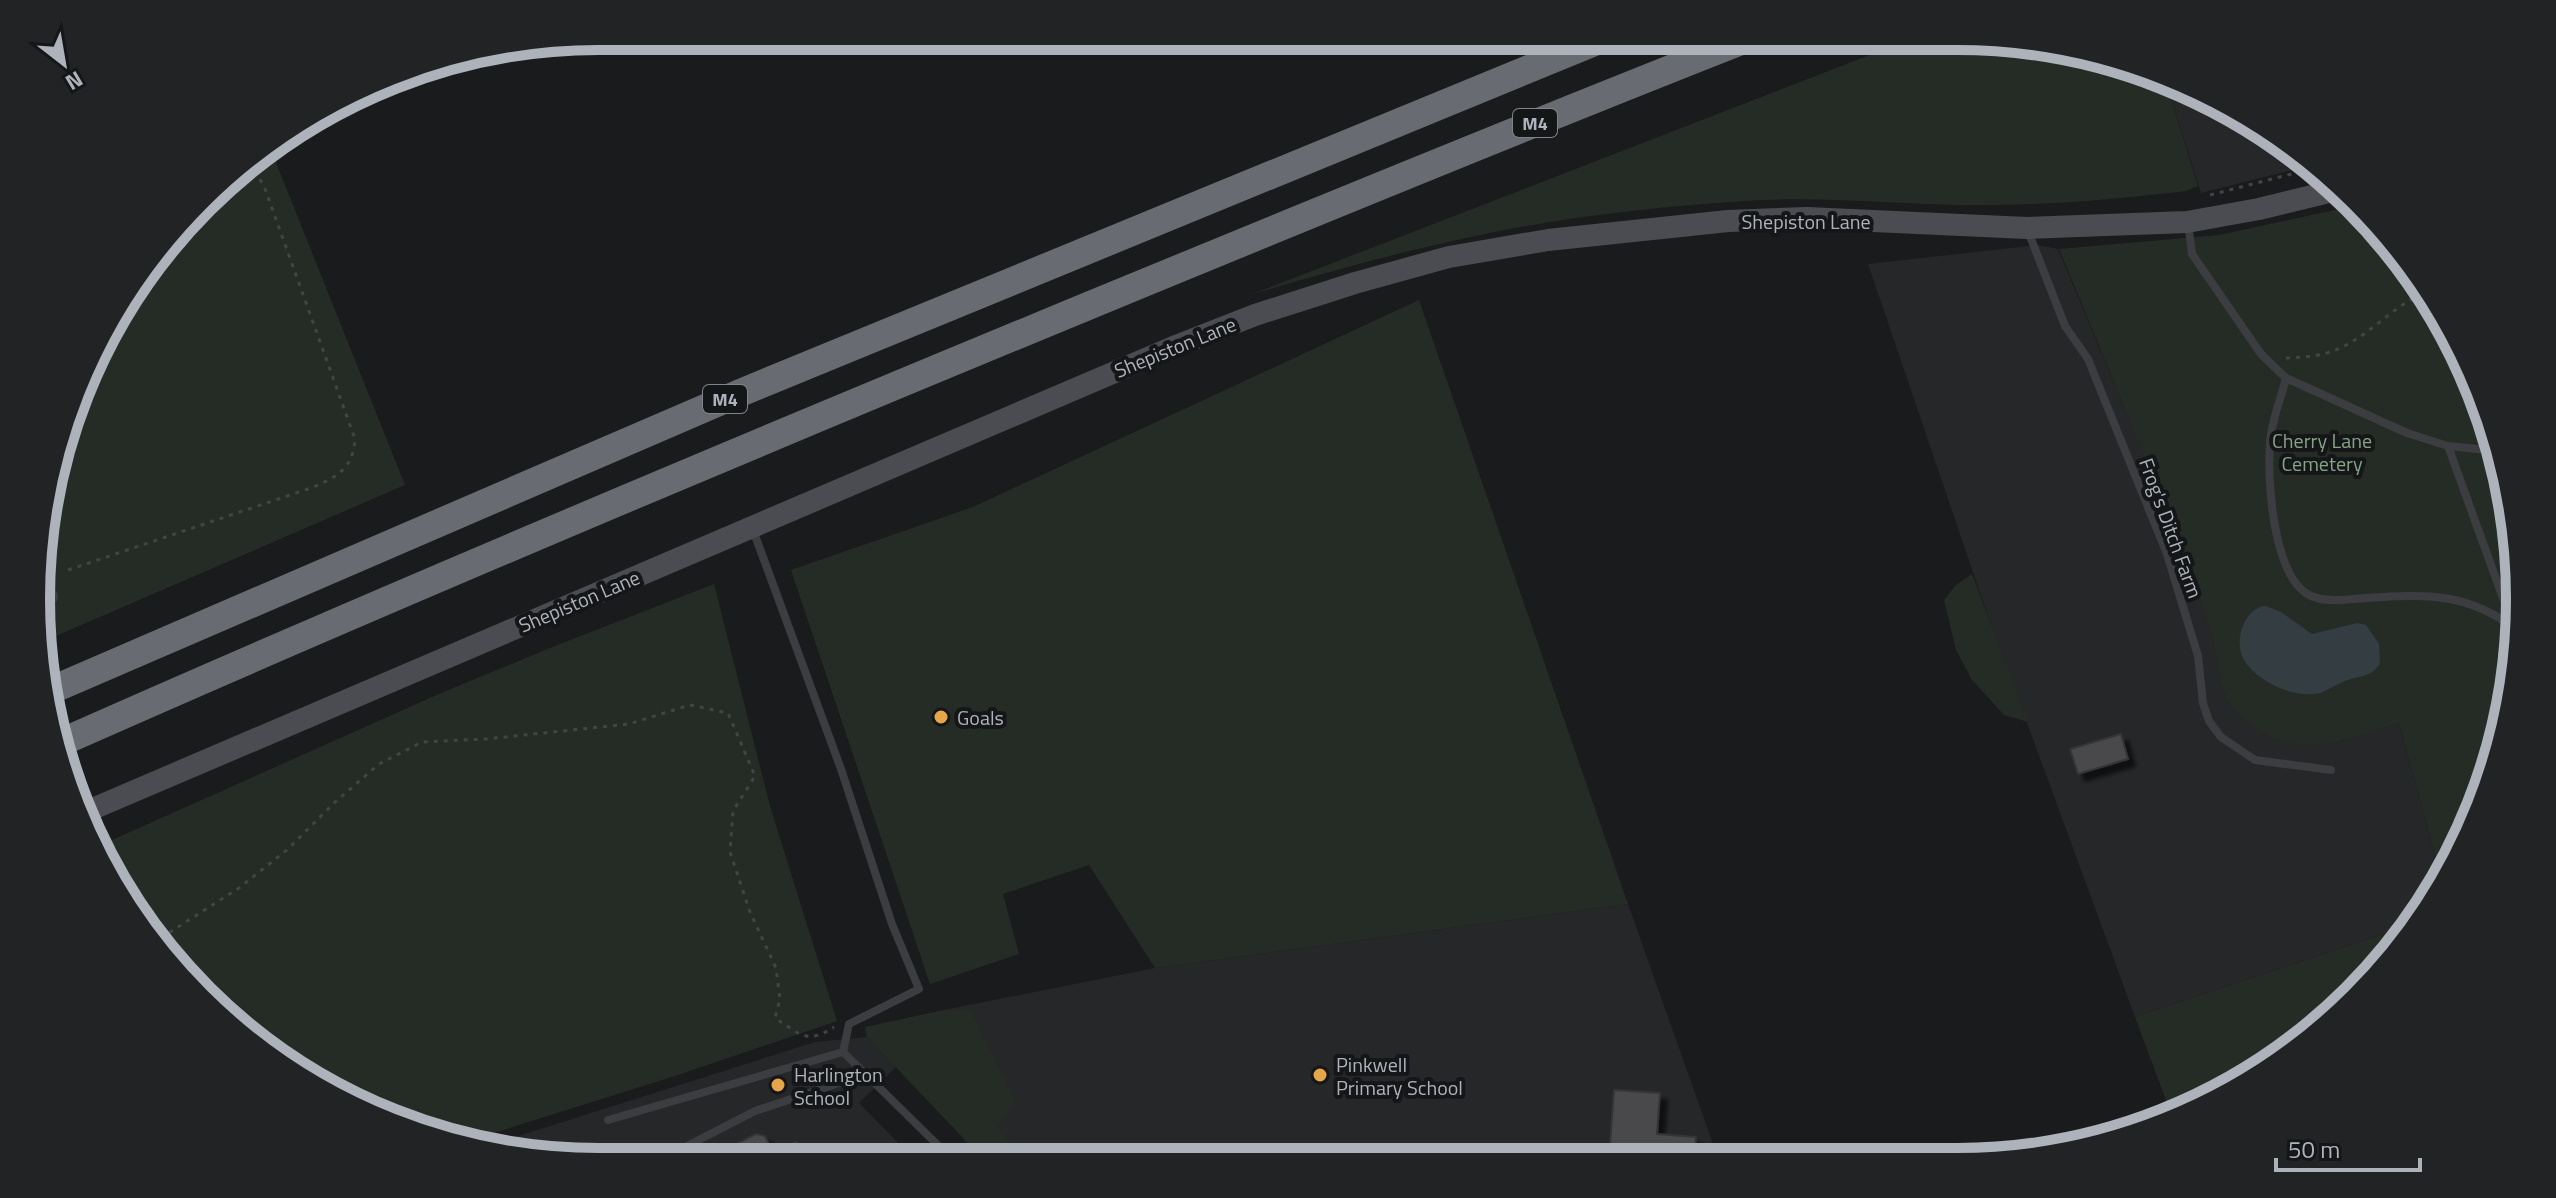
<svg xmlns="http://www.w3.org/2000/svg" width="2556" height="1198" viewBox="0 0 2556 1198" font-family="'Titillium Web',sans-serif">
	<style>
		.built { fill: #262729 }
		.green { fill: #252c25 }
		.water { fill: #333d42 }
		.building { fill: #48494c; stroke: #353538; stroke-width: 2; filter: url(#shadow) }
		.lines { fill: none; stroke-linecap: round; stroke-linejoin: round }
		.path { stroke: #424448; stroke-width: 3; stroke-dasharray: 4 6; stroke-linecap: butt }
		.lane { stroke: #3c3d41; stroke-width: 8 }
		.street { stroke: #3c3d41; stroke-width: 16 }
		.secondary { stroke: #4a4c51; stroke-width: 22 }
		.highway { stroke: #686b72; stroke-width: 28 }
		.poi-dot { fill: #e6a549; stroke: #151618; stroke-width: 3 }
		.labels { text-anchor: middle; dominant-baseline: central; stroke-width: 8; stroke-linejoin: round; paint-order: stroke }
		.shield { fill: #151618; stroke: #80848a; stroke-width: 2 }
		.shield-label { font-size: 18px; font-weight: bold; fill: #aeb3bb }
		.street-label { font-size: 20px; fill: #aeb3bb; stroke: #151618 }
		.park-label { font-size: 20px; fill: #87a487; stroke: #151618 }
		.poi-label { font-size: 20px; fill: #aeb3bb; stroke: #151618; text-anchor: start }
		.rim { fill: none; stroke: #aeb3bb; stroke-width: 10 }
	</style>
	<defs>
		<filter id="shadow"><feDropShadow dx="7" dy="7" stdDeviation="2" flood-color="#0009"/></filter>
	</defs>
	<rect width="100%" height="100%" fill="#1a1b1d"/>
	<path class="built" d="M 2164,76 L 2270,131 L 2312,165 L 2201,193 Z
		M 2038,245 L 2058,249 L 2138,440 L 2212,633 L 2226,697 L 2341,741 L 2399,723 L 2441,877 L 2414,924 L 2135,1017 L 1990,622 L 1868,264 Z
		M 1628,904 L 1718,1158 L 984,1161 L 964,1140 L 939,1011 L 1155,968 Z
		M 867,1037 L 896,1067 L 859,1103 L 916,1161 L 599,1162 L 480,1148 L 815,1042 Z"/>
	<path class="green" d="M 1919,36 L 1957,36 L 2067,47 L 2164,76 L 2198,186 L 2186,191 C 2112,200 2037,206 1962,205 C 1889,204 1817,196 1744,201 C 1657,207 1570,216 1485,234 C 1406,250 1327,272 1250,295 Z
		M 269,145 L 405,485 L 42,642 L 43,602 L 51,600 L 44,571 L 47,489 L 79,383 L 131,287 L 256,153 Z
		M 2358,205 L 2425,287 L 2477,384 L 2509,490 L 2520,599 L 2509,709 L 2477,815 L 2441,877 L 2399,723 C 2357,736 2305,759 2264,733 C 2250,724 2231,710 2225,694 C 2217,674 2218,650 2210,629 C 2164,501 2111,375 2059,249 L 2219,235 Z
		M 1419,300 L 1628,904 L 1155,968 L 1089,865 L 1003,894 L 1019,954 L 930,984 L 791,570 L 973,507 Z
		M 1972,574 L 2028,722 L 2004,715 L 1972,680 L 1956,650 L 1944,600 L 1956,585 Z
		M 714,584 L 770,806 L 837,1021 L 678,1075 L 462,1143 L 383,1119 L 227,1022 L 152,941 L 94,848 L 441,693 L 555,646 Z
		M 2414,924 L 2403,942 L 2300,1045 L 2173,1119 L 2135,1017 Z
		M 971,1010 L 1015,1102 L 997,1128 L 1029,1161 L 985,1161 L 867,1037 L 865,1027 L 939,1011 Z"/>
	<path class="water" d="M 2266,606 L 2281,612 L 2312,634 L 2357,623 L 2366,625 L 2379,644 L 2380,664 C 2369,679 2358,675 2343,682 C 2335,685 2328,690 2320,693 C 2295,699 2257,682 2244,660 C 2233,642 2244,607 2266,606 Z"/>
	<path class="building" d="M 2121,734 L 2128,759 L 2078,774 L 2070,749 Z
		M 1614,1090 L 1660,1093 L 1657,1134 L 1696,1137 L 1694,1158 L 1609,1159 Z
		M 756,1134 L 765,1136 L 773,1153 L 796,1142 L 804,1161 L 700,1162 Z"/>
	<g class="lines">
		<path class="path" d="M 2210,195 L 2315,168
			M 2286,358 C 2301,357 2316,357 2330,352 C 2367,340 2392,305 2428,291
			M 68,570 L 311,488 C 337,477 353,469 355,439 L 264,186 L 248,161
			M 150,937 L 167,934 L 239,888 L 288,849 L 334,803 L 379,764 L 422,742 L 486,739 L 629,724 L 690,705 L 728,713 L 755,776 L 733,811 L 730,852 L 750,912 L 776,968 L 780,999 L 775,1018 C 800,1034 807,1045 834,1027"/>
		<path class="lane" d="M 2188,222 L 2192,254 L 2261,354 L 2286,378 L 2407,433 L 2448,446 L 2498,451
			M 2028,231 L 2065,326 L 2088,359 L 2167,554 L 2198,656 L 2203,703 L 2209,721 L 2221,737 L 2255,760 L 2331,770
			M 2286,378 C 2281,399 2271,422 2270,443 C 2267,480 2273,579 2311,596 C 2327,603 2350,599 2366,598 C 2425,594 2468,592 2517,630
			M 2448,446 L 2513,626
			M 753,530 L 841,769 L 892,924 L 919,989 L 849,1024 L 843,1052
			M 843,1052 L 954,1161
			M 608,1120 L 843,1052
			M 656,1162 L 755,1111 L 833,1085 L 863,1072"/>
		<path class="street" d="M 43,598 L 50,597"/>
		<path class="secondary" d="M 83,813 L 1171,348 L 1255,315 L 1355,283 L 1449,257 L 1548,240 L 1728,221 L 1807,218 L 2027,228 L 2187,222 L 2259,209 L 2341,189"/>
		<path class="highway" d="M 47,692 L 740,393 L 1609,36
			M 62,742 C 407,589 756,443 1105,299 C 1321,210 1537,121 1754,36"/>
	</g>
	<g class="poi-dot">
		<circle cx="941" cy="717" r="8"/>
		<circle cx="1320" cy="1075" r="8"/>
		<circle cx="778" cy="1085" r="8"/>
	</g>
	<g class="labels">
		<g class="shield">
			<rect x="1513" y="109" width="44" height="28" rx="6"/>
			<rect x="703" y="385" width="44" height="28" rx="6"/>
		</g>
		<g class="shield-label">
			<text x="1535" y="123">M4</text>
			<text x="725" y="399">M4</text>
		</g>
		<g class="street-label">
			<text x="1806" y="221">Shepiston Lane</text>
			<text transform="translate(1175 347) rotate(-22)">Shepiston Lane</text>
			<text transform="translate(2171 528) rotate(70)">Frog's Ditch Farm</text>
			<text transform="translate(579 601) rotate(-23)">Shepiston Lane</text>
		</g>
		<g class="park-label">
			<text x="2322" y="440">Cherry Lane<tspan x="2322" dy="23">Cemetery</tspan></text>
		</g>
		<g class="poi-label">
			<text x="957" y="717">Goals</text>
			<text x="1336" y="1064">Pinkwell<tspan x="1336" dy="23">Primary School</tspan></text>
			<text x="794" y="1074">Harlington<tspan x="794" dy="23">School</tspan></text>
		</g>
	</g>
	<path d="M0 0H2556V1198H0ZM599 50H1957A549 549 0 0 1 2506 599V599A549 549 0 0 1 1957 1148H599A549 549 0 0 1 50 599V599A549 549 0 0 1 599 50Z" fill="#212325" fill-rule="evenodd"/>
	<path class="rim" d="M599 50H1957A549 549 0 0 1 2506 599V599A549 549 0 0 1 1957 1148H599A549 549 0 0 1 50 599V599A549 549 0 0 1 599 50Z"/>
	<g transform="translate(64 64) rotate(149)" stroke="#151618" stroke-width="6" paint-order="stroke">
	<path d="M0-6L14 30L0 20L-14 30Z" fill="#aeb3bb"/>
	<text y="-12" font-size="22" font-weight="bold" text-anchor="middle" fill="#aeb3bb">N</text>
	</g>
	<path d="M2276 1158v12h144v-12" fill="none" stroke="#aeb3bb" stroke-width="4"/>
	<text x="2288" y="1158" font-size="24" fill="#aeb3bb" stroke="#151618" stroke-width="6" paint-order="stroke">50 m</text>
</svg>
